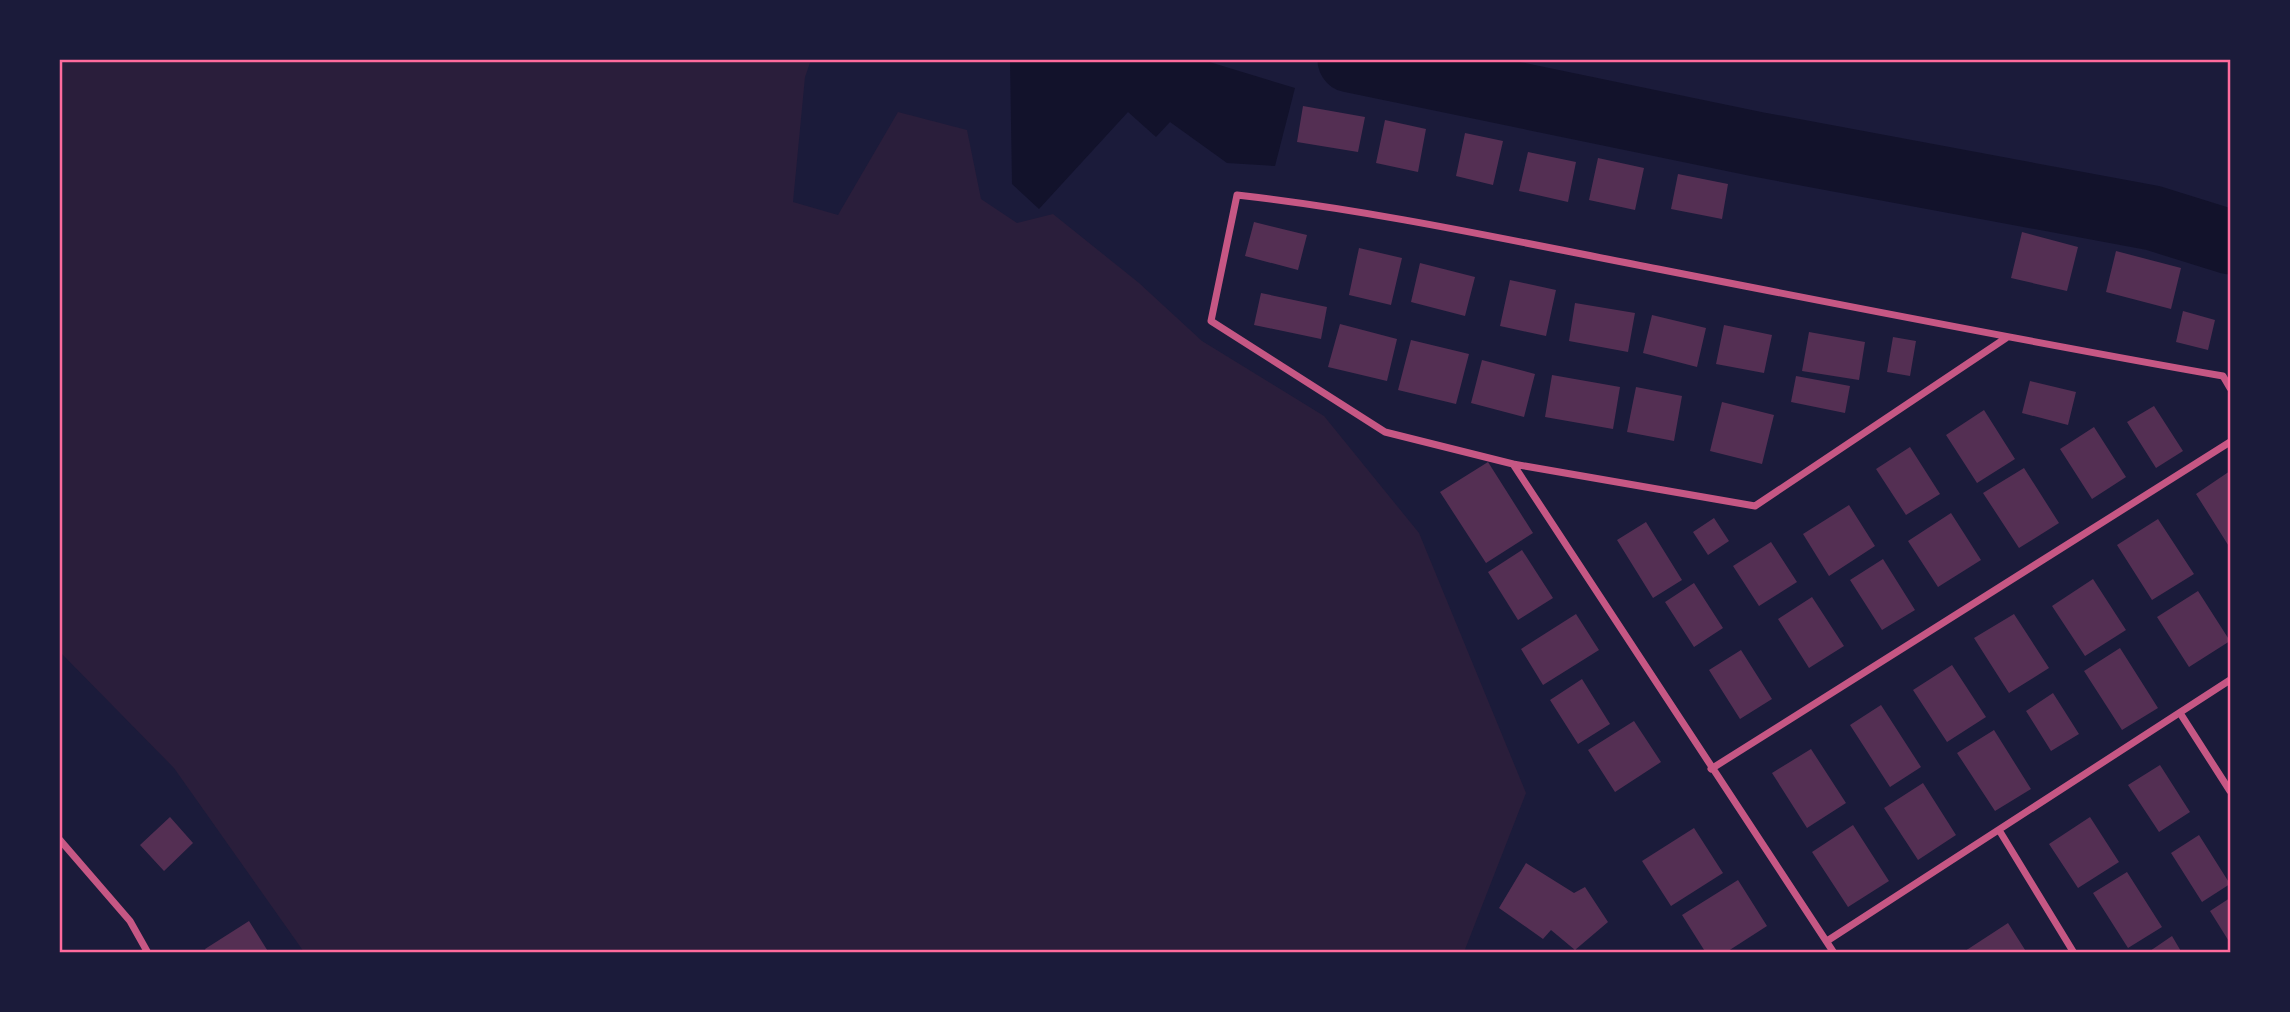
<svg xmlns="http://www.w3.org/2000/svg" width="2290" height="1012" viewBox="0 0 2290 1012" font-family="'Playfair Display',serif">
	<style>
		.green { fill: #2a1e3b }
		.water { fill: #12122b }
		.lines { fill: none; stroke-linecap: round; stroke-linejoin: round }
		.river { stroke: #12122b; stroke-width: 65 }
		.building { fill: #542f53 }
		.minor { stroke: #c65784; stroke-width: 7 }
		.neatline { fill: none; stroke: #ff6b9d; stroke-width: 2.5 }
	</style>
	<rect width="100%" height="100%" fill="#1b1b3a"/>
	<path class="green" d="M 60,60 L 811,60 L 805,77 L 793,202 L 838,215 L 898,112 L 967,130 L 981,199 L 1017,223 L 1053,214 L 1139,283 L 1202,341 L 1324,416 L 1419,533 L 1526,793 L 1464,952 L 304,952 L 174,768 L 60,652 Z"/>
	<path class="water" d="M 1010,60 L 1203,60 L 1295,88 L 1275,166 L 1227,163 L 1170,122 L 1156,137 L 1128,112 L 1039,209 L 1012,184 Z"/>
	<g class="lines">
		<path class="river" d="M 1350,60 L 1756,144 L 2153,218 L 2230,242"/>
	</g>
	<path class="building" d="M 1303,106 L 1365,117 L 1358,152 L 1297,142 Z
		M 1385,120 L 1426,129 L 1418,172 L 1376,163 Z
		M 1465,133 L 1503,141 L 1493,185 L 1456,176 Z
		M 1528,152 L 1576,162 L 1568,202 L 1519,191 Z
		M 1598,158 L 1644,168 L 1635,210 L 1589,200 Z
		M 1678,174 L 1728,184 L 1722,219 L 1671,209 Z
		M 1254,222 L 1307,235 L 1298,270 L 1245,256 Z
		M 2022,232 L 2078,247 L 2067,291 L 2011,278 Z
		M 1359,248 L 1402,258 L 1391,305 L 1349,295 Z
		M 2116,251 L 2181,268 L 2171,309 L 2106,292 Z
		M 1420,263 L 1475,277 L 1465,316 L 1411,302 Z
		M 1510,280 L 1556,290 L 1546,336 L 1500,326 Z
		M 1261,293 L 1327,307 L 1321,339 L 1254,325 Z
		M 1575,303 L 1635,313 L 1628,352 L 1569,341 Z
		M 2183,311 L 2215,320 L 2208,350 L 2176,342 Z
		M 1652,315 L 1706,328 L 1697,367 L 1643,353 Z
		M 1340,324 L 1397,339 L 1387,381 L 1328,367 Z
		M 1724,325 L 1772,335 L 1764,373 L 1716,364 Z
		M 1809,332 L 1865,342 L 1859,380 L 1802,371 Z
		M 1893,337 L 1916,341 L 1910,376 L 1887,372 Z
		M 1411,340 L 1469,354 L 1456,404 L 1398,390 Z
		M 1482,360 L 1535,374 L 1524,417 L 1471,403 Z
		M 1552,375 L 1620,387 L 1613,429 L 1545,417 Z
		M 1796,376 L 1850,386 L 1845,413 L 1791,402 Z
		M 2030,381 L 2076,392 L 2068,425 L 2022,413 Z
		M 1636,387 L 1682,396 L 1674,441 L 1627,432 Z
		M 1722,402 L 1774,415 L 1762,464 L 1710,451 Z
		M 2154,406 L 2183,451 L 2156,468 L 2127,422 Z
		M 1984,410 L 2015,459 L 1977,483 L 1946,435 Z
		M 2094,427 L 2126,477 L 2092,499 L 2060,449 Z
		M 1910,447 L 1940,494 L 1906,515 L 1876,469 Z
		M 1488,462 L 1533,533 L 1486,563 L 1440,492 Z
		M 2024,468 L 2059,523 L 2019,548 L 1983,493 Z
		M 2230,471 L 2230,548 L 2196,494 Z
		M 1849,505 L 1875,546 L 1829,576 L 1803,534 Z
		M 1951,513 L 1981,560 L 1938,587 L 1908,541 Z
		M 1714,518 L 1729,541 L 1708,555 L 1693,532 Z
		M 2158,519 L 2194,574 L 2152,600 L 2117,545 Z
		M 1646,522 L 1682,580 L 1653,598 L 1617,540 Z
		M 1771,542 L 1797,582 L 1759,606 L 1733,566 Z
		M 1522,550 L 1553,598 L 1518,620 L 1488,572 Z
		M 1883,559 L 1915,610 L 1882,630 L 1850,580 Z
		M 2093,579 L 2126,630 L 2085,656 L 2052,606 Z
		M 1694,583 L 1723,628 L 1694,647 L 1665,602 Z
		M 2198,591 L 2230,641 L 2189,667 L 2157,617 Z
		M 1812,597 L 1844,646 L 1809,668 L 1778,619 Z
		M 1576,614 L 1599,650 L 1543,685 L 1521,649 Z
		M 2014,614 L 2049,668 L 2009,693 L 1974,638 Z
		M 2120,648 L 2158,708 L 2122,730 L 2084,671 Z
		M 1741,650 L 1772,699 L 1740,719 L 1709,670 Z
		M 1952,665 L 1986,717 L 1947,742 L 1913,690 Z
		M 1582,679 L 1610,724 L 1578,744 L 1550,700 Z
		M 2053,693 L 2079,734 L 2051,751 L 2026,711 Z
		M 1881,705 L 1921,767 L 1890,787 L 1850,725 Z
		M 1634,721 L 1661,762 L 1615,792 L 1588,750 Z
		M 1994,730 L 2031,789 L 1995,811 L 1957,753 Z
		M 1811,749 L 1846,803 L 1807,828 L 1772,773 Z
		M 2160,765 L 2190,812 L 2159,832 L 2128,785 Z
		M 1923,783 L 1956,835 L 1918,860 L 1884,808 Z
		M 170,817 L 193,843 L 164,871 L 140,845 Z
		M 2090,817 L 2119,862 L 2078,888 L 2049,844 Z
		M 1853,825 L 1889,881 L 1848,907 L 1812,852 Z
		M 1694,828 L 1723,873 L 1671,906 L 1642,861 Z
		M 2199,835 L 2230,884 L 2202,902 L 2171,853 Z
		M 1526,863 L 1574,893 L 1585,887 L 1608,922 L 1575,950 L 1551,930 L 1543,939 L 1499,908 Z
		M 2127,872 L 2162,927 L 2128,948 L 2093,893 Z
		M 1738,880 L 1767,926 L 1725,953 L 1706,953 L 1682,915 Z
		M 2230,898 L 2230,943 L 2210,911 Z
		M 249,921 L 269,953 L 207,953 L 205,949 Z
		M 2008,923 L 2027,953 L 1962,953 Z
		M 2172,936 L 2182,953 L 2147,953 Z"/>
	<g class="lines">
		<path class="minor" d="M 1513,464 L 1755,506 L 2006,338
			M 2180,713 L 2230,791
			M 1711,769 L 2230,442
			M 1999,830 L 2074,953
			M 60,840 L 130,921 L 148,953
			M 1827,941 L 2230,680
			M 1834,953 L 1513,464 L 1385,432 L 1211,321 L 1237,195 C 1378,211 1518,242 1658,269 C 1846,306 2034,343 2223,376 L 2230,388"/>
	</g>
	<rect width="2290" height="1012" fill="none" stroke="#1b1b3a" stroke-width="122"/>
	<rect x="61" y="61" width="2168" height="890" class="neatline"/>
</svg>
